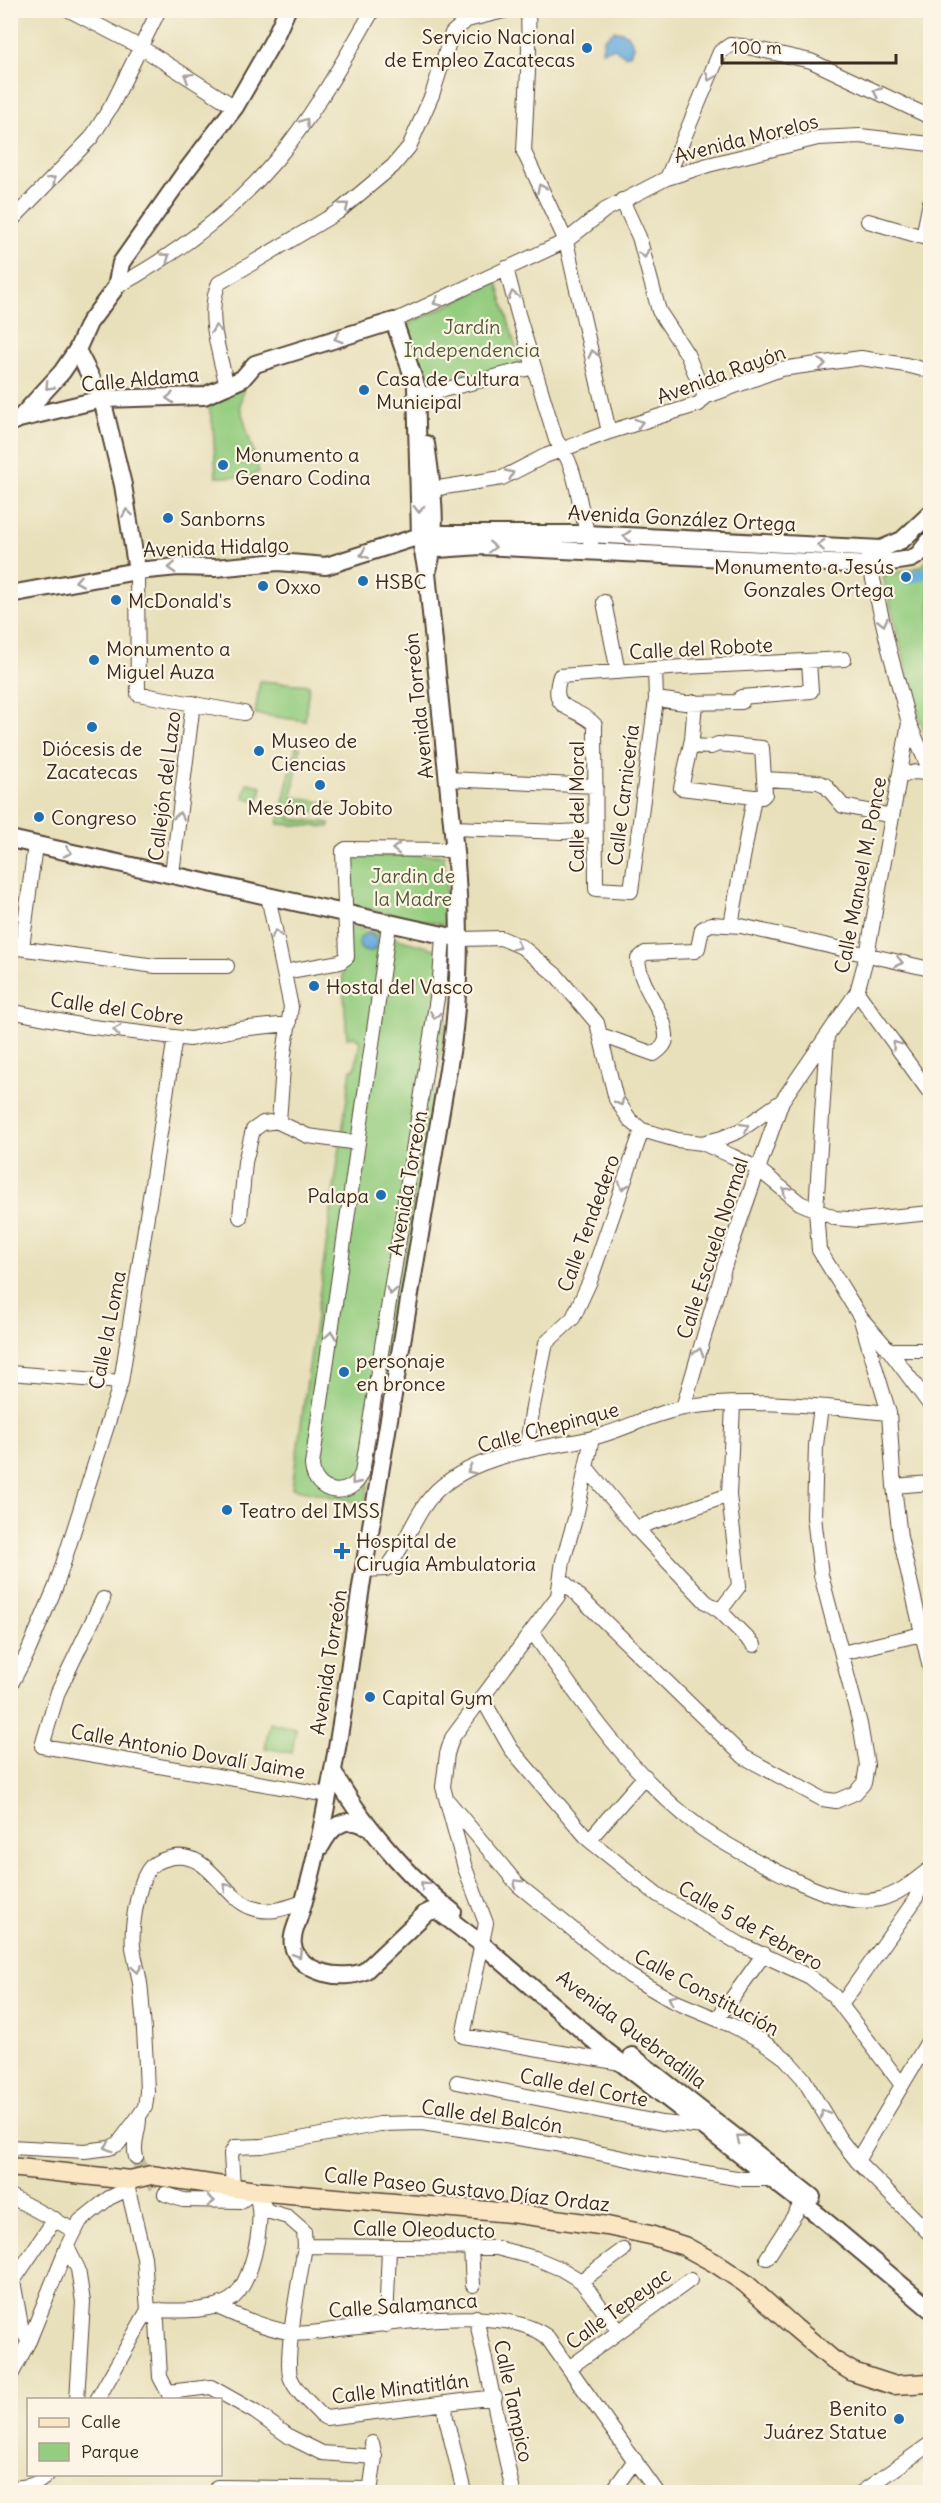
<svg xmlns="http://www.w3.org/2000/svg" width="941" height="2503" viewBox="0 0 941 2503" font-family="Delius,sans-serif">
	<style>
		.green { fill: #95cd80; stroke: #687c4f; stroke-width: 1.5 }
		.water { fill: #67acdc; stroke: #516b7d; stroke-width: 1.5 }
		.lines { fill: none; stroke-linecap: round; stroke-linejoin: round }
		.canal { stroke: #67acdc; stroke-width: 12 }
		.minor-tunnel { stroke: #c5bc9c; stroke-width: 14; stroke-dasharray: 14 7; stroke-linecap: butt }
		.minor-casing { stroke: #554536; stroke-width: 16 }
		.tertiary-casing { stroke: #554536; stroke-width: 20 }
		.secondary-casing { stroke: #554536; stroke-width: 21 }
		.minor { stroke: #fff; stroke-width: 14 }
		.tertiary { stroke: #fff; stroke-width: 16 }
		.secondary { stroke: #fbe6c3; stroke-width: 18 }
		.oneway { stroke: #a79f9a }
		.poi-dot { fill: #1f6fb2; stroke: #fcf5e5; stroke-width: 2 }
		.labels { text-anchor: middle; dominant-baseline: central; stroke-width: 4.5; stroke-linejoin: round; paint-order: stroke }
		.poi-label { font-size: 20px; fill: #3b2a1e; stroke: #fcf5e5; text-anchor: start }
		.street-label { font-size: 20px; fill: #3b2a1e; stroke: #fcf5e5 }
		.park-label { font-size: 20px; fill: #565b3b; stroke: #fcf5e5 }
	</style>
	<rect width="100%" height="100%" fill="#fcf5e5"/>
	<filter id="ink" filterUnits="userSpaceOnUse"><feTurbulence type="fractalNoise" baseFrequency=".0167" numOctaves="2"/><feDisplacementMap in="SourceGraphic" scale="12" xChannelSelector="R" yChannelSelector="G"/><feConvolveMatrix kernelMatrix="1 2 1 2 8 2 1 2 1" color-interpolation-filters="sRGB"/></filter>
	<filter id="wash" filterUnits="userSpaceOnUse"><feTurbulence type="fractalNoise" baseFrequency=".008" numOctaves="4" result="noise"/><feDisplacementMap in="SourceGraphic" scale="24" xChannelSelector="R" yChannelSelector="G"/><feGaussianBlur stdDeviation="1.35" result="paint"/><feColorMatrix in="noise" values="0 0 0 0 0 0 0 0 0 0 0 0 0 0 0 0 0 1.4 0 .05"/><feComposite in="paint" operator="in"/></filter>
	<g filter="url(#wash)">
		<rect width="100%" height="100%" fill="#e8e0bb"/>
		<path class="green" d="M 497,282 L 521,365 L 426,389 L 404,326 Z
			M 244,384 L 240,406 L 259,472 L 247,477 L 216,477 L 213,426 L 208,403 Z
			M 930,557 L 930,749 L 917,710 L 883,576 L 922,566 Z
			M 260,681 L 309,685 L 305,721 L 255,714 Z
			M 296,746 L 300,747 L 292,797 L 333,804 L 332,813 L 292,809 L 290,819 L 330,823 L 329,827 L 278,824 Z
			M 247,783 L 262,786 L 259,801 L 244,798 Z
			M 444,855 L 448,926 L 348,905 L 347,859 L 351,856 Z
			M 349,926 L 450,953 L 455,970 L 365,1504 L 292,1488 L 351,1069 L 355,1069 L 360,1042 L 355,1037 L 347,1038 L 342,966 Z
			M 270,1723 L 296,1728 L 292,1753 L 265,1748 Z"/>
		<path class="water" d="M 614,31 C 625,30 632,36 633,47 L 630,54 L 625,56 L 614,48 L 602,51 L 604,39 Z
			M359 943a9 9 0 1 1 18 0a9 9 0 1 1-18 0Z"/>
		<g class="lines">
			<path class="canal" d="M 908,578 L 930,572"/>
		</g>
	</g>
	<g filter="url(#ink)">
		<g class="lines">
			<path class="minor-tunnel" d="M 136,2157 L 147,2178 L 165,2194"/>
			<g class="minor-casing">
				<path id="minor" d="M 69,10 L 142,48 L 235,107
					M 528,10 L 529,50 L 524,152 L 566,241 L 609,432
					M 667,178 L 720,52 L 730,45 L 743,46 L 811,61 L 930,117
					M 622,200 L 639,237 L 659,311 L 687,354 L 705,397
					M 868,221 L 930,239
					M 10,222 L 91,138 L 112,105 L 159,10
					M 923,237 L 930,202
					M 506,268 L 518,314 L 556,440 C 580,469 577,509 591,543
					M 116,287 C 175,255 232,212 276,160 C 314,115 343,61 373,10
					M 394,321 L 566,241 L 605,210 L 667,178 L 708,165 L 818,138 L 860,136 L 930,144
					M 227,387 C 220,354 205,314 219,283 L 338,212 L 393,166 L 409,147 L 432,95 L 452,33 L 467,20 L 508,10
					M 415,397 L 534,367
					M 432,489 L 502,478 L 545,456 L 609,432 L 699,404 L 705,397 L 781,369 L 861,358 L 906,365 L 930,371
					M 868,558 L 889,649 L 909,723 L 930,771
					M 137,571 L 138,694 L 244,713
					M 604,602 L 618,672
					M 655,669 L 656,699 L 631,891 L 596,889 L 595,725 C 577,705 548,714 560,676 L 683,667 L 844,659
					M 656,699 L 685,703 L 742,702 L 741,697 L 811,691 L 809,662
					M 691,746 L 711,747 L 718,744 L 762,748 L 765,794 L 762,797 L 754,797 L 681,788 L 692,739 L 695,702
					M 447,779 L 596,786
					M 764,779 L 818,782 L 825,785 L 843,806 L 892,816
					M 898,779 C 910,771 917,771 930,774
					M 452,828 L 562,832 L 595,830
					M 172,874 L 193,703
					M 268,896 L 291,1007 L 284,1054 L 279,1121
					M 389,925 L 312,1465 C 314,1495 351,1500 362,1473 L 440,979 L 443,936
					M 731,925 L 754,797
					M 461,939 L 501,938 L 522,947 L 557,976 L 597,1023 L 616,1099 L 630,1120 L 642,1130 L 677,1140 L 702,1143 L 732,1156 L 758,1169 L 800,1203 L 835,1218 L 859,1220 L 930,1213
					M 10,947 L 156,966 L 227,966
					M 22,948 L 35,845
					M 284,972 L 340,962 L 347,957 L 343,851 L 346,849 L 454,850
					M 857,992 L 930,1093
					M 10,1011 L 85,1026 L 190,1039 L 239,1029 L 289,1024
					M 601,1035 L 654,1054 C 661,1049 667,1044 666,1035 C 664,1009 640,988 638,959 L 645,953 L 695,951 L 698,948 L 702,929 L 711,924 L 741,926 L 930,969
					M 827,1036 L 816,1210 L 819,1250 L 861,1318 L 889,1350 L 930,1405
					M 279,1121 L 280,1123 L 308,1136 L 358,1143
					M 702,1143 L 722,1138 L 739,1131 L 782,1101 L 857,992 L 867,955 L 909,723
					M 240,1217 L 245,1162 L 253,1130 L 263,1123 L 279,1121
					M 861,1320 L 889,1413 L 894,1486 L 900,1537 L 930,1668
					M 889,1350 L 930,1350
					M 10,1373 L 121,1382
					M 683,1408 L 726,1261 L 782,1101
					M 592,1438 L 577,1512 L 563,1561 L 558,1596 L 452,1738 L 447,1754 L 443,1787 L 465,1868 L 486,1923 L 463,2036 L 621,2063
					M 526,1451 L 533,1406 L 546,1343 L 573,1318 L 590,1281 L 642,1130
					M 586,1467 L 636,1528 L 706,1602 L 720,1611 L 754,1645
					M 894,1486 L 930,1483
					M 636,1528 L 729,1495
					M 363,1570 L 386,1569 C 408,1544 415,1508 442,1486 C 483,1453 539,1449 588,1439 C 621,1432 651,1413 684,1408 C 745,1397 826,1407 889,1413
					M 561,1579 L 744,1757 L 822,1799 L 836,1801 L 855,1793 L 864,1783 L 867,1765 L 860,1724 L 821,1575 L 814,1517 L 816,1445 L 821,1407
					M 103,1599 L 58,1692 L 42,1746 L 328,1795
					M 720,1611 L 739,1586 L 729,1495 L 733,1404
					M 532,1631 C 578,1698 634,1779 701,1828 C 728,1847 759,1862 788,1877 C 815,1890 851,1906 880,1899 C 899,1894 913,1882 927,1871
					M 842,1653 L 930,1632
					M 10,1686 L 27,1654 L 56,1586 L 121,1382 L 175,1037
					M 482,1698 L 511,1749 L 589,1840 L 658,1895 L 740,1944 L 810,1977 L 834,1996 L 902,2085
					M 448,1801 L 518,1885 L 630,1976 L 671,2000 L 731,2025 L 762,2041 L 785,2058 L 803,2078 L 839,2138 L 857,2161 L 930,2234
					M 589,1840 L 645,1776
					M 841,2005 L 915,1900 L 926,1873
					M 717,2019 L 764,1954
					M 457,2082 L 662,2123 L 705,2127
					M 10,2147 L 85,2151 L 109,2148 L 118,2144 L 139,2116 L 145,2107 L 147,2092 C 146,2059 144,2025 141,1992 C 140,1977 135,1962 133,1947 C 131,1928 137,1888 147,1872 C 151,1864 161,1860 169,1858 C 208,1848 221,1895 250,1907 C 269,1915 286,1908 303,1902
					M 136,2157 C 132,2143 139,2133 139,2118
					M 857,2161 L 930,2038
					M 130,2182 L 128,2189 L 144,2257 L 148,2310 L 157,2321 L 160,2377 L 172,2400
					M 233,2187 L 231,2154 L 235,2147 L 262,2146 L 380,2124 L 422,2123 L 555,2144 L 652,2164 L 742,2179 L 772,2179 L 774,2175
					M 255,2191 L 267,2211 L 288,2217 L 304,2231 L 305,2246 C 301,2272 283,2361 291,2379 C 297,2393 311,2404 321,2415 L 326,2418 L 495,2397
					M 165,2194 L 183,2200 L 241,2201 L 255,2191
					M 10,2196 L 75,2231
					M 305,2246 L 497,2248 L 535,2258 L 561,2269 L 581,2281 L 619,2331
					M 67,2247 L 78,2269 L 83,2302 L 77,2400
					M 471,2248 L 473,2285
					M 767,2258 L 808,2194
					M 10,2281 L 13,2281 L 22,2331 L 29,2341
					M 13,2281 L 55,2219
					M 581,2281 L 623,2250
					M 215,2306 C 239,2317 267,2329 293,2333 C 307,2335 324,2331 339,2329 C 393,2324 502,2304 546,2336 L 657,2492
					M 148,2310 C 172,2310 208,2314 230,2300 C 251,2287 264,2225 258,2202
					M 476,2317 L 513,2492
					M 386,2325 L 389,2248
					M 569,2368 L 690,2280
					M 10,2377 L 29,2341 L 67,2247 L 80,2221 L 109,2198 L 128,2189
					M 168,2392 L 211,2387 L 255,2412 L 290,2437 L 322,2453 L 375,2457
					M 97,2400 L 148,2310
					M 445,2403 L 446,2418 L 464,2492
					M 217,2487 L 370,2489
					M 10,2488 C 26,2487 37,2486 48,2474
					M 370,2492 L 375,2457 L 372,2443
					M 612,2492 L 635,2460
					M 862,2492 L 930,2444"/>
			</g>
			<g class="tertiary-casing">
				<path id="tertiary" d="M 77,350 L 102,399 L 123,485 L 137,571
					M 416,387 L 420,536 L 427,573 L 456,862 C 461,925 460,984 452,1046 C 423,1218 393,1390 365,1562 C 353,1633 346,1705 332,1775 C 323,1823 314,1871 299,1917 C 296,1927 291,1936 293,1946 C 300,1974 343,1981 365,1971 L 425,1914 L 431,1911 L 438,1911 L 483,1945 L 606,2051 L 818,2215 L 930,2309
					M 19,419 L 62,372 L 77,350 L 89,323 L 116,287 L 121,263 L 183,175 L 235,107 L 274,39 L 287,10
					M 10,423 L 19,419 L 102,399 L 204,396 L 242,379 L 255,364 L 394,321 L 420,397
					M 426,444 C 432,485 439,530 428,570
					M 423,550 L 481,546 L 870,565 L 911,559 L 918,555 L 930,540
					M 10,594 L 137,571 L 178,567 L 215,568 L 278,562 L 326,566 L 420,536 L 432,534 L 587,534 L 881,549 L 902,540 L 930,514
					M 10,839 L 461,939
					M 333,1771 C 357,1818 411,1880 453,1912
					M 321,1846 C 331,1827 343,1816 364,1825
					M 632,2056 L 812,2197"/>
			</g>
			<g class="secondary-casing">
				<path id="secondary" d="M 10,2167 L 130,2180 L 151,2175 L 255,2191 L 511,2213 L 607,2226 L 650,2235 L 684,2246 L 715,2263 L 745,2283 L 794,2327 L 833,2360 L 853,2372 L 893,2385 L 930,2383"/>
			</g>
			<use href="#minor" class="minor"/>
			<use href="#tertiary" class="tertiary"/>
			<use href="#secondary" class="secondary"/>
		</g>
		<defs><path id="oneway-chevron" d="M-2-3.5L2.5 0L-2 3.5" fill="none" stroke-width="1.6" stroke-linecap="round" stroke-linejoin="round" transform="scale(1.5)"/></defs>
		<g class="oneway">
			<use href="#oneway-chevron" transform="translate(188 77) rotate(-148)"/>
			<use href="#oneway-chevron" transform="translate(710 77) rotate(113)"/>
			<use href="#oneway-chevron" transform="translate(877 92) rotate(-155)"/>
			<use href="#oneway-chevron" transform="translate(305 122) rotate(-56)"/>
			<use href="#oneway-chevron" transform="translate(52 180) rotate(-45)"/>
			<use href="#oneway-chevron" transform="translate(541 188) rotate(-115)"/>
			<use href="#oneway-chevron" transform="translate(345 206) rotate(-39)"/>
			<use href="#oneway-chevron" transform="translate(644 254) rotate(75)"/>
			<use href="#oneway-chevron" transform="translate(166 257) rotate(-36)"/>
			<use href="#oneway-chevron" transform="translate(513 295) rotate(-104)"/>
			<use href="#oneway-chevron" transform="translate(437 302) rotate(155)"/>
			<use href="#oneway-chevron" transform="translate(216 329) rotate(-97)"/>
			<use href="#oneway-chevron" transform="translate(338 338) rotate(162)"/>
			<use href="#oneway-chevron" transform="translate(593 354) rotate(-103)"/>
			<use href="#oneway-chevron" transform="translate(822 364) rotate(-7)"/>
			<use href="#oneway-chevron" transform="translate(49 386) rotate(133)"/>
			<use href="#oneway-chevron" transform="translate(170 398) rotate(177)"/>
			<use href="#oneway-chevron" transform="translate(639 423) rotate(-17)"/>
			<use href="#oneway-chevron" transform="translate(510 474) rotate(-25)"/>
			<use href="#oneway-chevron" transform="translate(419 509) rotate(89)"/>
			<use href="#oneway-chevron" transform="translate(127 513) rotate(-99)"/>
			<use href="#oneway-chevron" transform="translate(627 536) rotate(-177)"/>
			<use href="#oneway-chevron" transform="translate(821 545) rotate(-177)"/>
			<use href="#oneway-chevron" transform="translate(492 547) rotate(2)"/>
			<use href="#oneway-chevron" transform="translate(364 554) rotate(159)"/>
			<use href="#oneway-chevron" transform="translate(172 568) rotate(177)"/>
			<use href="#oneway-chevron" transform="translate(79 581) rotate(170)"/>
			<use href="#oneway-chevron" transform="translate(883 622) rotate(77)"/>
			<use href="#oneway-chevron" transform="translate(179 816) rotate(-83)"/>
			<use href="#oneway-chevron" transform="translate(396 849) rotate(-179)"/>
			<use href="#oneway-chevron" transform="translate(68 852) rotate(13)"/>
			<use href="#oneway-chevron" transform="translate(276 934) rotate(-102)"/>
			<use href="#oneway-chevron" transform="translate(517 946) rotate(27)"/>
			<use href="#oneway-chevron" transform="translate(899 962) rotate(13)"/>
			<use href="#oneway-chevron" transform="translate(435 1015) rotate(99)"/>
			<use href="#oneway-chevron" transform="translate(117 1030) rotate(-172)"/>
			<use href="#oneway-chevron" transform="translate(896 1045) rotate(-126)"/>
			<use href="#oneway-chevron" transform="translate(620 1102) rotate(64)"/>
			<use href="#oneway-chevron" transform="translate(745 1127) rotate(-30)"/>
			<use href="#oneway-chevron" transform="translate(623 1186) rotate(109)"/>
			<use href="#oneway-chevron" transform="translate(786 1191) rotate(-140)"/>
			<use href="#oneway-chevron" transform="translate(391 1291) rotate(99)"/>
			<use href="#oneway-chevron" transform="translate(331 1335) rotate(-82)"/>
			<use href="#oneway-chevron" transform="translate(699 1352) rotate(-74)"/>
			<use href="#oneway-chevron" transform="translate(471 1470) rotate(153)"/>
			<use href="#oneway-chevron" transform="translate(355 1481) rotate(129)"/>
			<use href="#oneway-chevron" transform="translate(517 1883) rotate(-135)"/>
			<use href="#oneway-chevron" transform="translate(424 1885) rotate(-134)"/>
			<use href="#oneway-chevron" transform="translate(227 1887) rotate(-130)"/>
			<use href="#oneway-chevron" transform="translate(298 1954) rotate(58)"/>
			<use href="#oneway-chevron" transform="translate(137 1969) rotate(80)"/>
			<use href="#oneway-chevron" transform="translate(672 1999) rotate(-154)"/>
			<use href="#oneway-chevron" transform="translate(824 2113) rotate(-121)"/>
			<use href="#oneway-chevron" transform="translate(740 2138) rotate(-142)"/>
			<use href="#oneway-chevron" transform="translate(108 2147) rotate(162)"/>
			<use href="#oneway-chevron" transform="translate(211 2201) rotate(1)"/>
		</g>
	</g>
	<g class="poi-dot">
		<circle cx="587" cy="48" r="6"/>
		<circle cx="364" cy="390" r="6"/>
		<circle cx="223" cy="465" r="6"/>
		<circle cx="168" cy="518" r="6"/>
		<circle cx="906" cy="577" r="6"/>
		<circle cx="363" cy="581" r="6"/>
		<circle cx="263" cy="586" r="6"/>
		<circle cx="116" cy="600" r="6"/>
		<circle cx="94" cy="660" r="6"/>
		<circle cx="92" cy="727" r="6"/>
		<circle cx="259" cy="751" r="6"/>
		<circle cx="320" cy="785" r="6"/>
		<circle cx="39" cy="817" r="6"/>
		<circle cx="314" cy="986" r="6"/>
		<circle cx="381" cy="1195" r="6"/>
		<circle cx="344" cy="1372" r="6"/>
		<circle cx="227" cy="1510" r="6"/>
		<path d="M339 1542h6v6h6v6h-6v6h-6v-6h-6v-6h6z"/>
		<circle cx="370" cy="1697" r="6"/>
		<circle cx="899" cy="2419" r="6"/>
	</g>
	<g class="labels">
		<g class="poi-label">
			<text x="575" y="36" text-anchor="end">Servicio Nacional<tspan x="575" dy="23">de Empleo Zacatecas</tspan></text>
			<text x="376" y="378">Casa de Cultura<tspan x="376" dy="23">Municipal</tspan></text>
			<text x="235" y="454">Monumento a<tspan x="235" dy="23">Genaro Codina</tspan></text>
			<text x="180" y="518">Sanborns</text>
			<text x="894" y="566" text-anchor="end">Monumento a Jesús<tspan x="894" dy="23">Gonzales Ortega</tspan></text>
			<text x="375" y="581">HSBC</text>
			<text x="275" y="586">Oxxo</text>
			<text x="128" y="600">McDonald's</text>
			<text x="106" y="648">Monumento a<tspan x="106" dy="23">Miguel Auza</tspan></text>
			<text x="271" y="740">Museo de<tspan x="271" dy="23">Ciencias</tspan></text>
			<text x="92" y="748" text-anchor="middle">Diócesis de<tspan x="92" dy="23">Zacatecas</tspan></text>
			<text x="320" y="807" text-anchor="middle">Mesón de Jobito</text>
			<text x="51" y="817">Congreso</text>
			<text x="326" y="986">Hostal del Vasco</text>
			<text x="369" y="1195" text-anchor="end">Palapa</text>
			<text x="356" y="1360">personaje<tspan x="356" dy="23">en bronce</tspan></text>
			<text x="239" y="1510">Teatro del IMSS</text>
			<text x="356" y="1540">Hospital de<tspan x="356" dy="23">Cirugía Ambulatoria</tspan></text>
			<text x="382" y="1697">Capital Gym</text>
			<text x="887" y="2408" text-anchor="end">Benito<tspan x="887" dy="23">Juárez Statue</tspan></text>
		</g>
		<g class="street-label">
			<text transform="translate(746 138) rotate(-14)">Avenida Morelos</text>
			<text transform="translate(721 374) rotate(-20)">Avenida Rayón</text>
			<text transform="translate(140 379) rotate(-5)">Calle Aldama</text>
			<text transform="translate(682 518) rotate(3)">Avenida González Ortega</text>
			<text transform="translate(216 547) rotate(-2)">Avenida Hidalgo</text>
			<text transform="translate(701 648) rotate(-3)">Calle del Robote</text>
			<text transform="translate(418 706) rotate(-96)">Avenida Torreón</text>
			<text transform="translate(164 786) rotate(-83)">Callejón del Lazo</text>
			<text transform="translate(623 795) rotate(-83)">Calle Carnicería</text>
			<text transform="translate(576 807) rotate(-90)">Calle del Moral</text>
			<text transform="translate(860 875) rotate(-79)">Calle Manuel M. Ponce</text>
			<text transform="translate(117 1008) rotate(8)">Calle del Cobre</text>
			<text transform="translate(407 1183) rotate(-80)">Avenida Torreón</text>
			<text transform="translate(588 1223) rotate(-70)">Calle Tendedero</text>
			<text transform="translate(712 1248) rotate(-72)">Calle Escuela Normal</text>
			<text transform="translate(107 1330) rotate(-79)">Calle la Loma</text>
			<text transform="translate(548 1427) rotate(-15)">Calle Chepinque</text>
			<text transform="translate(328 1662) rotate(-81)">Avenida Torreón</text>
			<text transform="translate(188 1751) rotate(10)">Calle Antonio Dovalí Jaime</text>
			<text transform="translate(751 1925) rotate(29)">Calle 5 de Febrero</text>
			<text transform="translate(707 1992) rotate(28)">Calle Constitución</text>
			<text transform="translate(632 2029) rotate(37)">Avenida Quebradilla</text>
			<text transform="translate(584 2087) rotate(11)">Calle del Corte</text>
			<text transform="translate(492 2116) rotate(8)">Calle del Balcón</text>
			<text transform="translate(467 2189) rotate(6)">Calle Paseo Gustavo Díaz Ordaz</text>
			<text transform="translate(424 2229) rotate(1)">Calle Oleoducto</text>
			<text transform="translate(403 2305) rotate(-4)">Calle Salamanca</text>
			<text transform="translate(618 2308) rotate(-36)">Calle Tepeyac</text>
			<text transform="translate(400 2388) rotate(-7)">Calle Minatitlán</text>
			<text transform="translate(514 2401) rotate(78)">Calle Tampico</text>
		</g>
		<g class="park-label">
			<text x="472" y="326">Jardín<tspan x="472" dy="23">Independencia</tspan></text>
			<text x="413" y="875">Jardin de<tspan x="413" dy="23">la Madre</tspan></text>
		</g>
	</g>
	<rect width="941" height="2503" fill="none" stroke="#fcf5e5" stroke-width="36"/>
	<rect x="27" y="2398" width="195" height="78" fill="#fcf5e5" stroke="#afa495" stroke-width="1.5"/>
	<rect x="39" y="2418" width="30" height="9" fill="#fbe6c3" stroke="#afa495" stroke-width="1.5"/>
	<text x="81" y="2428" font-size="18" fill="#3b2a1e">Calle</text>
	<rect x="39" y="2443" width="30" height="18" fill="#95cd80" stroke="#afa495" stroke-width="1.5"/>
	<text x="81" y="2458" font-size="18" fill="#3b2a1e">Parque</text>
	<path d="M722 54v9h174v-9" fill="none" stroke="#3b2a1e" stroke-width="3"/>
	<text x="731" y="54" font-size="18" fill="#3b2a1e" stroke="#fcf5e5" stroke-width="4.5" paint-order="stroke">100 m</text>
</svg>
